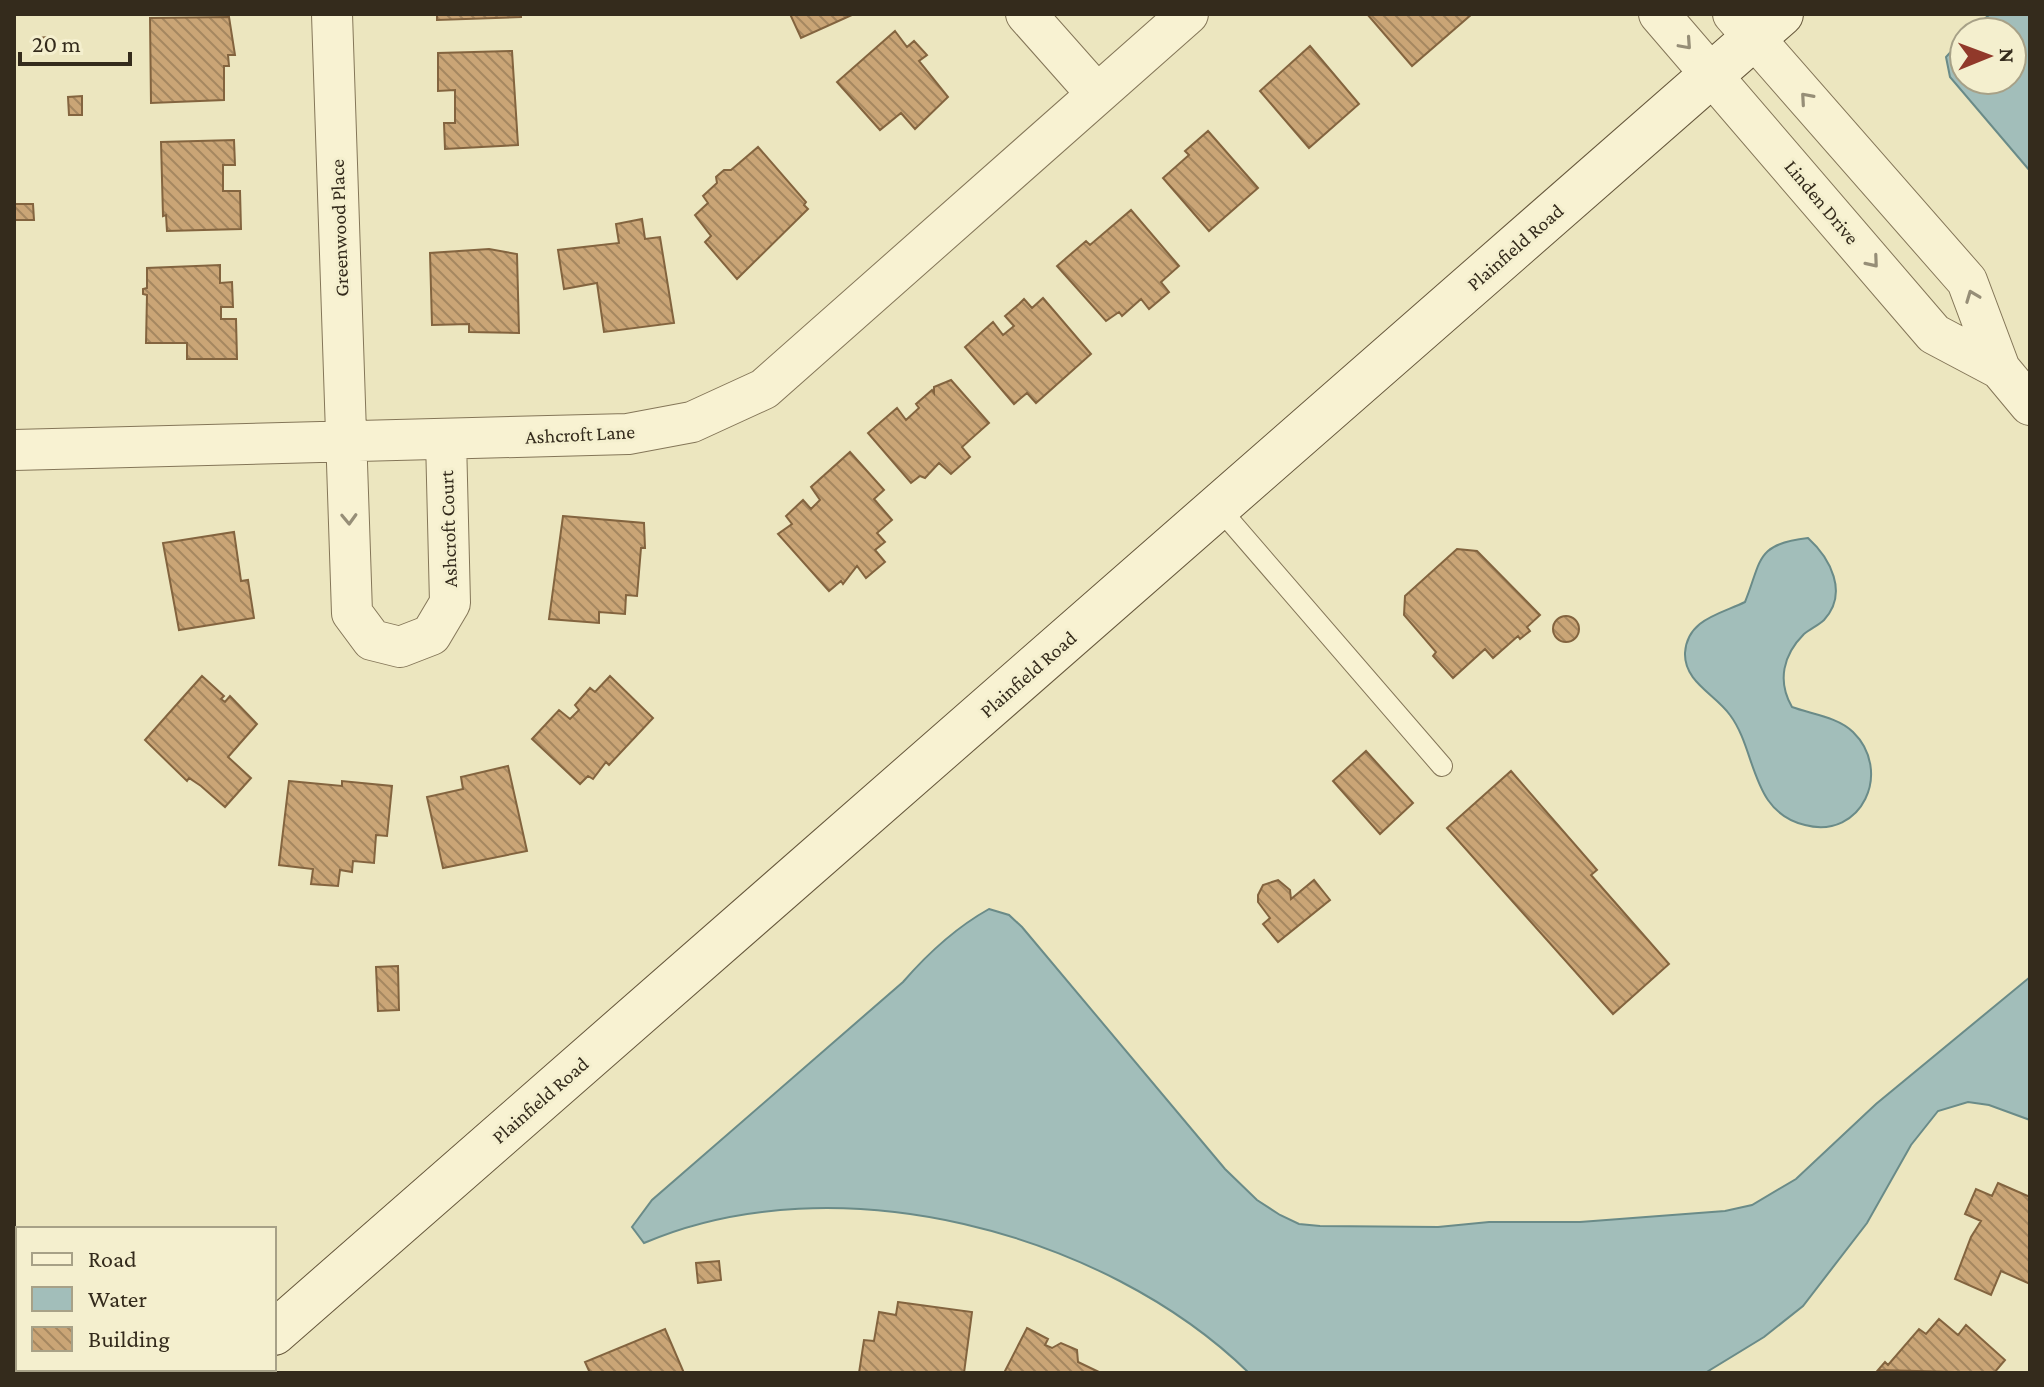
<svg xmlns="http://www.w3.org/2000/svg" width="2044" height="1387" viewBox="0 0 2044 1387" font-family="'Crimson Pro',serif">
	<style>
		.water { fill: #a2beba; stroke: #6a8b88; stroke-width: 2 }
		.building { fill: url(#building-back-hatch); stroke: #83643f; stroke-width: 2 }
		.lines { fill: none; stroke-linecap: round; stroke-linejoin: round }
		.service-casing { stroke: #847658; stroke-width: 22 }
		.minor-casing { stroke: #847658; stroke-width: 42 }
		.secondary-casing { stroke: #66573b; stroke-width: 46 }
		.service { stroke: #f8f2d2; stroke-width: 20 }
		.minor { stroke: #f8f2d2; stroke-width: 40 }
		.secondary { stroke: #f8f2d2; stroke-width: 44 }
		.oneway { stroke: #968e77 }
		.labels { text-anchor: middle; dominant-baseline: central; stroke-width: 6; stroke-linejoin: round; paint-order: stroke }
		.street-label { font-size: 20px; fill: #342b1c; stroke: #f4efce }
	</style>
	<defs>
		<pattern id="building-back-hatch" width="6" height="6" patternUnits="userSpaceOnUse" patternTransform="scale(2)"><rect width="6" height="6" fill="#caa576"/><path d="M-1 5l2 2M0 0l6 6M5-1l2 2" fill="none" stroke="#a58760"/></pattern>
	</defs>
	<rect width="100%" height="100%" fill="#ece6bf"/>
	<path class="water" d="M 1990,14 L 2030,14 L 2030,171 L 1950,77 L 1946,57 L 1964,37 L 1964,80 L 2012,80 L 2012,32 L 1970,32 Z
		M 1808,538 C 1830,558 1849,593 1824,620 C 1819,625 1810,629 1804,634 C 1783,655 1777,681 1792,707 C 1811,714 1838,717 1853,732 C 1893,771 1862,840 1805,825 C 1750,812 1757,751 1730,715 C 1715,694 1684,682 1685,653 C 1687,619 1721,614 1745,602 C 1762,560 1755,544 1808,538 Z
		M 989,909 L 1009,915 L 1022,927 L 1225,1169 L 1257,1200 L 1280,1215 L 1299,1224 L 1320,1226 L 1438,1227 L 1489,1222 L 1580,1222 L 1725,1211 L 1752,1205 L 1796,1179 L 1876,1104 L 2030,977 L 2030,1120 L 1989,1105 L 1968,1102 L 1938,1111 L 1911,1145 L 1867,1223 L 1803,1306 L 1764,1337 L 1705,1373 L 1249,1373 C 1104,1231 835,1161 644,1243 L 632,1227 L 652,1200 L 903,982 C 929,952 955,928 989,909 Z"/>
	<path class="building" d="M 437,14 L 521,14 L 521,17 L 437,20 Z
		M 790,14 L 854,14 L 801,38 Z
		M 1367,14 L 1472,14 L 1412,66 Z
		M 229,17 L 235,55 L 228,55 L 229,66 L 224,66 L 224,100 L 151,103 L 150,18 Z
		M 895,31 L 907,47 L 914,41 L 927,55 L 919,61 L 948,97 L 915,129 L 901,113 L 880,130 L 837,82 Z
		M 47,37 L 48,44 L 39,45 L 38,38 Z
		M 1310,46 L 1359,104 L 1309,148 L 1260,91 Z
		M 512,51 L 518,145 L 445,149 L 444,123 L 455,123 L 455,90 L 438,91 L 438,53 Z
		M 82,96 L 82,115 L 69,115 L 68,97 Z
		M 1208,131 L 1258,188 L 1209,231 L 1163,178 L 1189,155 L 1185,151 Z
		M 234,140 L 235,165 L 223,165 L 223,191 L 240,191 L 241,229 L 167,231 L 166,215 L 163,216 L 161,142 Z
		M 758,147 L 806,202 L 804,205 L 808,209 L 737,279 L 705,242 L 711,236 L 695,215 L 708,203 L 703,196 L 717,183 L 716,177 L 724,170 L 731,170 Z
		M 14,204 L 33,204 L 34,220 L 15,220 Z
		M 1131,210 L 1179,266 L 1161,282 L 1169,292 L 1149,309 L 1141,299 L 1122,316 L 1119,312 L 1106,321 L 1057,266 L 1086,241 L 1090,245 Z
		M 642,219 L 645,239 L 660,237 L 674,323 L 604,332 L 597,283 L 564,289 L 558,250 L 619,243 L 616,224 Z
		M 489,249 L 517,254 L 519,333 L 469,332 L 469,324 L 432,325 L 430,253 Z
		M 220,265 L 220,283 L 232,282 L 233,307 L 221,307 L 221,319 L 236,319 L 237,359 L 187,359 L 187,343 L 146,343 L 147,295 L 143,294 L 143,289 L 147,288 L 147,268 Z
		M 1043,298 L 1091,354 L 1036,403 L 1027,393 L 1014,404 L 965,347 L 993,322 L 1003,335 L 1014,326 L 1005,316 L 1019,304 L 1024,299 L 1032,308 Z
		M 951,380 L 989,423 L 962,447 L 970,457 L 951,474 L 939,463 L 925,478 L 920,476 L 911,483 L 868,433 L 897,408 L 906,420 L 919,408 L 916,404 L 932,390 L 934,393 L 934,387 Z
		M 850,452 L 884,490 L 874,499 L 892,520 L 877,533 L 885,542 L 875,550 L 885,562 L 866,578 L 857,566 L 843,584 L 841,581 L 829,591 L 778,534 L 792,524 L 786,516 L 803,500 L 811,509 L 820,500 L 811,487 Z
		M 563,516 L 644,523 L 645,548 L 641,548 L 637,596 L 626,595 L 625,614 L 599,612 L 599,623 L 549,619 Z
		M 234,532 L 241,581 L 248,580 L 254,618 L 179,630 L 163,543 Z
		M 1457,549 L 1477,551 L 1540,615 L 1527,627 L 1530,631 L 1520,639 L 1518,636 L 1493,658 L 1485,649 L 1453,678 L 1433,656 L 1436,652 L 1404,615 L 1405,596 Z
		M1553 629a13 13 0 1 1 26 0a13 13 0 1 1-26 0Z
		M 202,676 L 224,696 L 221,699 L 225,702 L 230,696 L 257,724 L 228,757 L 251,778 L 225,807 L 201,786 L 189,778 L 187,781 L 145,740 Z
		M 610,676 L 653,718 L 609,765 L 606,762 L 593,779 L 588,776 L 580,784 L 532,739 L 559,710 L 570,719 L 579,710 L 575,705 L 590,688 L 595,692 Z
		M 1366,751 L 1413,803 L 1380,834 L 1333,781 Z
		M 508,766 L 527,851 L 443,868 L 427,797 L 463,789 L 461,777 Z
		M 1511,771 L 1597,870 L 1591,875 L 1669,964 L 1613,1014 L 1447,828 Z
		M 289,781 L 342,786 L 342,781 L 392,786 L 387,836 L 376,835 L 374,863 L 353,861 L 352,872 L 340,870 L 338,886 L 311,884 L 313,869 L 279,865 Z
		M 1278,880 L 1290,890 L 1291,899 L 1314,880 L 1330,900 L 1278,942 L 1263,924 L 1270,918 L 1258,902 L 1258,895 L 1263,885 Z
		M 398,966 L 399,1010 L 378,1011 L 376,967 Z
		M 1998,1183 L 2030,1197 L 2030,1284 L 2001,1271 L 1991,1295 L 1955,1279 L 1971,1237 L 1981,1221 L 1965,1214 L 1976,1189 L 1992,1196 Z
		M 719,1261 L 721,1280 L 698,1283 L 696,1263 Z
		M 898,1302 L 972,1312 L 964,1373 L 859,1373 L 864,1340 L 874,1341 L 879,1312 L 896,1315 Z
		M 1939,1319 L 1958,1335 L 1966,1325 L 2005,1360 L 1994,1373 L 1878,1370 L 1885,1362 L 1888,1365 L 1919,1329 L 1926,1334 Z
		M 1027,1328 L 1048,1339 L 1045,1345 L 1052,1348 L 1061,1343 L 1077,1350 L 1078,1362 L 1101,1373 L 1004,1373 Z
		M 665,1329 L 684,1373 L 590,1373 L 585,1362 Z"/>
	<g class="lines">
		<g class="service-casing">
			<path id="service" d="M 1219,508 L 1442,766"/>
		</g>
		<g class="minor-casing">
			<path id="minor" d="M 332,14 L 352,613 L 372,640 L 400,647 L 431,635 L 450,603 L 446,439
				M 1026,14 L 1096,93
				M 1659,14 L 1934,334 L 2000,369
				M 1733,14 L 1967,281 L 2000,369 L 2030,405
				M 14,450 L 628,434 L 692,422 L 764,389 L 1188,14"/>
		</g>
		<g class="secondary-casing">
			<path id="secondary" d="M 274,1333 L 1781,14
				M 228,1373 L 232,1369"/>
		</g>
		<use href="#service" class="service"/>
		<use href="#minor" class="minor"/>
		<use href="#secondary" class="secondary"/>
	</g>
	<defs><path id="oneway-chevron" d="M-2-3.5L2.5 0L-2 3.5" fill="none" stroke-width="1.6" stroke-linecap="round" stroke-linejoin="round" transform="scale(2)"/></defs>
	<g class="oneway">
		<use href="#oneway-chevron" transform="translate(1686 44) rotate(48)"/>
		<use href="#oneway-chevron" transform="translate(1806 98) rotate(-131)"/>
		<use href="#oneway-chevron" transform="translate(1873 262) rotate(50)"/>
		<use href="#oneway-chevron" transform="translate(1972 296) rotate(-111)"/>
		<use href="#oneway-chevron" transform="translate(349 519) rotate(88)"/>
	</g>
	<g class="labels">
		<g class="street-label">
			<text transform="translate(1822 202) rotate(50)">Linden Drive</text>
			<text transform="translate(339 228) rotate(-92)">Greenwood Place</text>
			<text transform="translate(1515 247) rotate(-41)">Plainfield Road</text>
			<text transform="translate(580 434) rotate(-3)">Ashcroft Lane</text>
			<text transform="translate(448 529) rotate(-92)">Ashcroft Court</text>
			<text transform="translate(1028 674) rotate(-41)">Plainfield Road</text>
			<text transform="translate(540 1100) rotate(-41)">Plainfield Road</text>
		</g>
	</g>
	<rect width="2044" height="1387" fill="none" stroke="#342b1c" stroke-width="32"/>
	<rect x="16" y="1227" width="260" height="144" fill="#f4efce" stroke="#a7a187" stroke-width="2"/>
	<rect x="32" y="1253" width="40" height="12" fill="#f8f2d2" stroke="#a7a187" stroke-width="2"/>
	<text x="88" y="1267" font-size="24" fill="#342b1c">Road</text>
	<rect x="32" y="1287" width="40" height="24" fill="#a2beba" stroke="#a7a187" stroke-width="2"/>
	<text x="88" y="1307" font-size="24" fill="#342b1c">Water</text>
	<rect x="32" y="1327" width="40" height="24" fill="url(#building-back-hatch)" stroke="#a7a187" stroke-width="2"/>
	<text x="88" y="1347" font-size="24" fill="#342b1c">Building</text>
	<g transform="translate(1988 56) rotate(89)"><circle r="38" fill="#f4efce" stroke="#a7a187" stroke-width="2"/>
	<path d="M0-6L14 30L0 20L-14 30Z" fill="#91392a"/>
	<text y="-12" font-size="22" font-weight="bold" text-anchor="middle" fill="#342b1c">N</text>
	</g>
	<path d="M20 52v12h110v-12" fill="none" stroke="#342b1c" stroke-width="4"/>
	<text x="32" y="52" font-size="24" fill="#342b1c" stroke="#f4efce" stroke-width="6" paint-order="stroke">20 m</text>
</svg>
